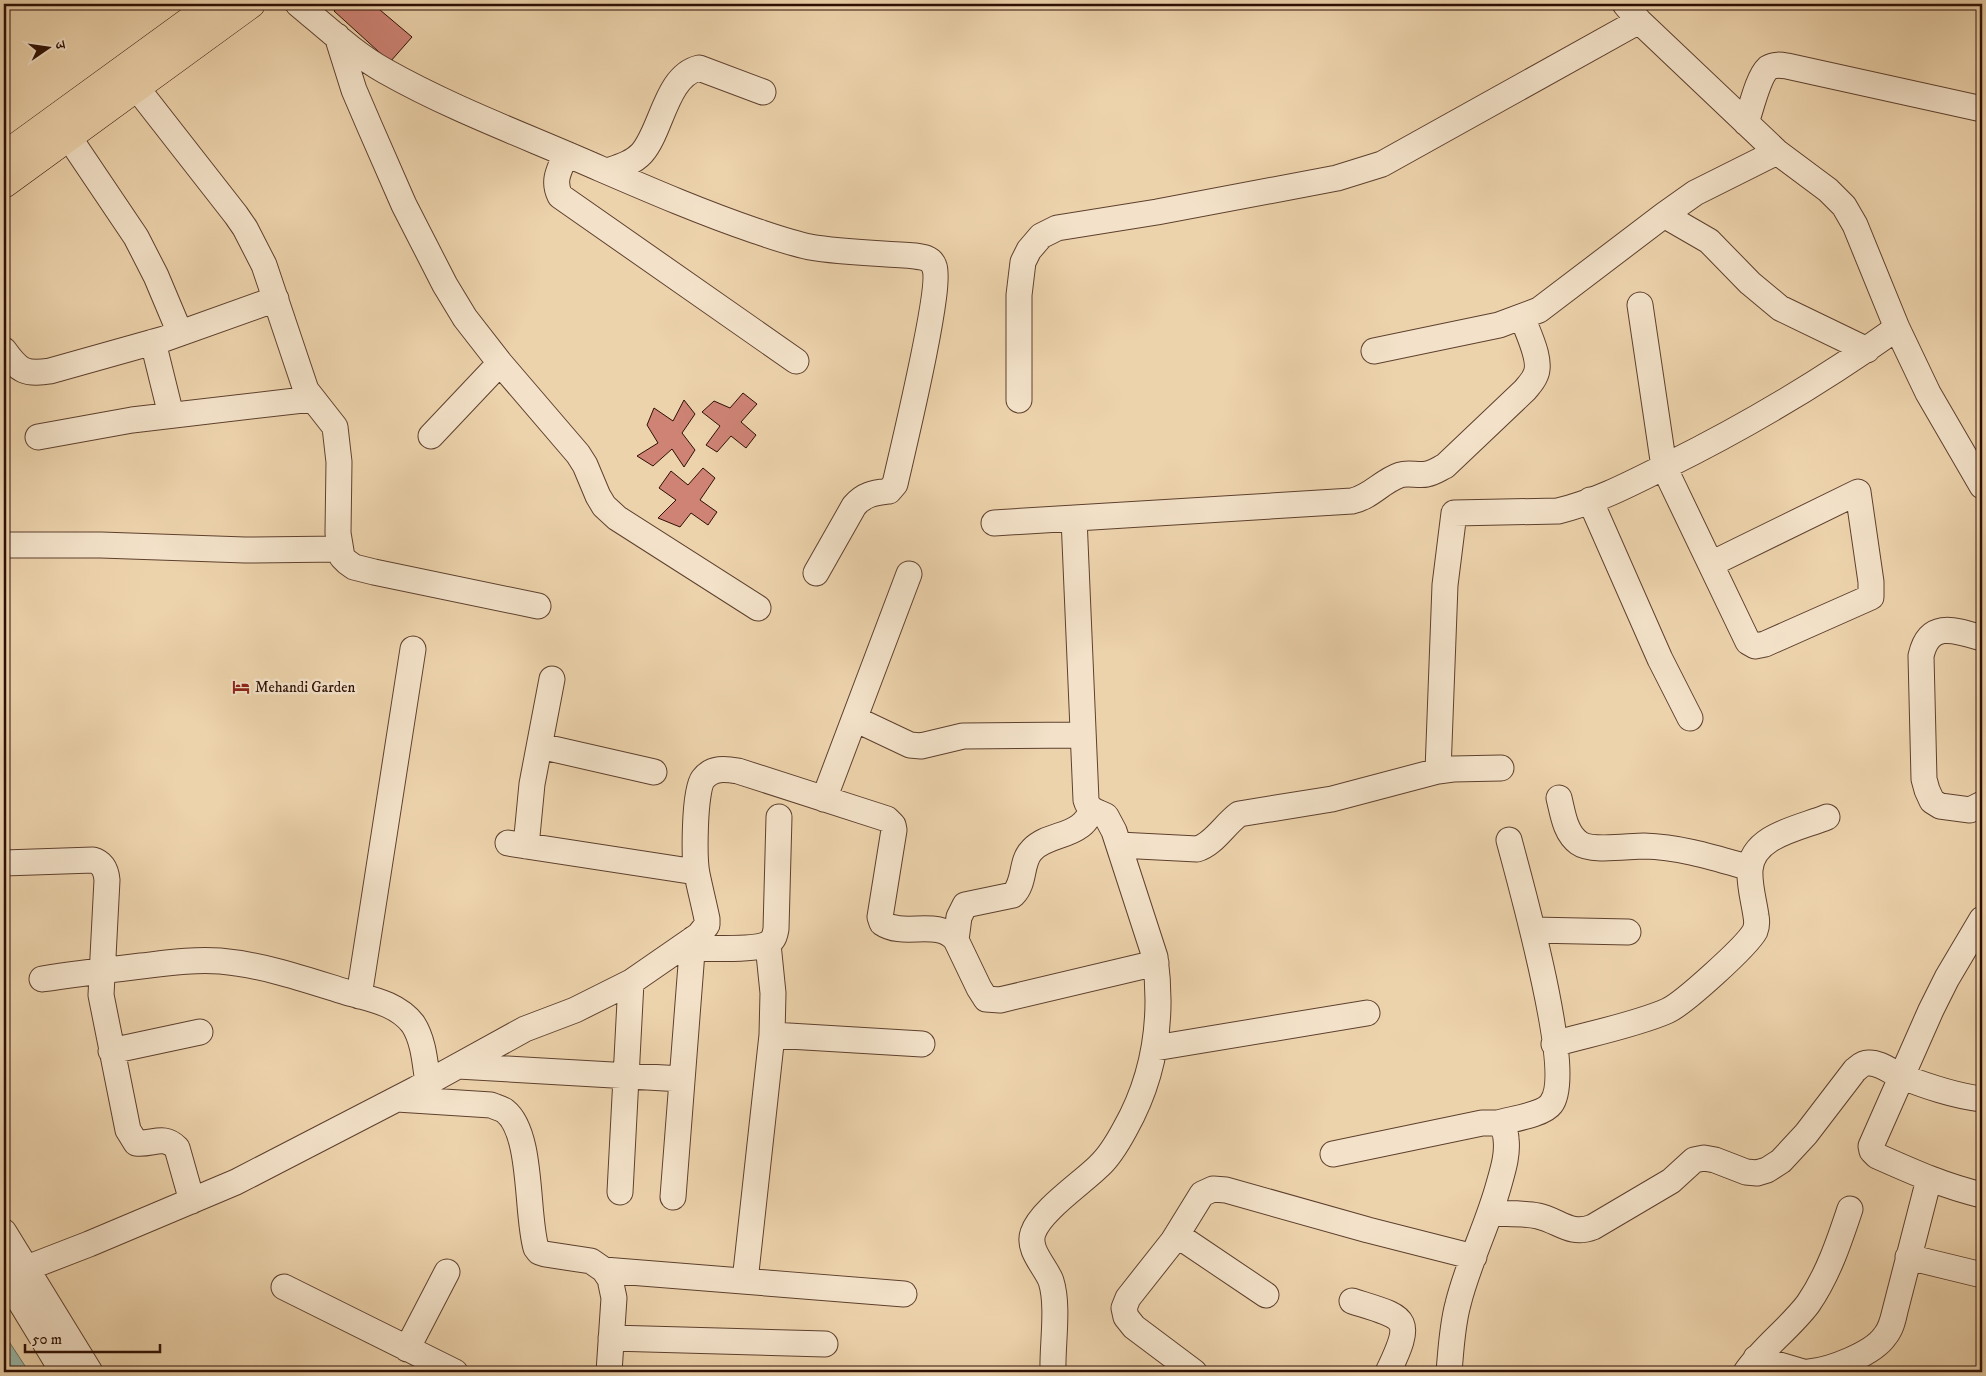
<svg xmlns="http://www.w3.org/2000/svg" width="1986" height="1376" viewBox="0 0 1986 1376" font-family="'IM FELL DW Pica','Noto Serif Devanagari',serif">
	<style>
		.water { fill: #99b8a8; stroke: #6e7466 }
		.building { fill: #ce8375; stroke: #2e0f04 }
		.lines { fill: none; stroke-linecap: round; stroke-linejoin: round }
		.minor-casing { stroke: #5e402e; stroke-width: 27 }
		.major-casing { stroke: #2e0f04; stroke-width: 29 }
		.minor { stroke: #f3e2c9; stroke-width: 25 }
		.major { stroke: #edd3ac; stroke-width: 28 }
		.labels { text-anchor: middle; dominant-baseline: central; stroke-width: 5; stroke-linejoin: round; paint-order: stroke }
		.poi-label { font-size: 15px; fill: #2e0f04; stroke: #f3e2c9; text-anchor: start }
	</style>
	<rect width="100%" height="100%" fill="#edd3ac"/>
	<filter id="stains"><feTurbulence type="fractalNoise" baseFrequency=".004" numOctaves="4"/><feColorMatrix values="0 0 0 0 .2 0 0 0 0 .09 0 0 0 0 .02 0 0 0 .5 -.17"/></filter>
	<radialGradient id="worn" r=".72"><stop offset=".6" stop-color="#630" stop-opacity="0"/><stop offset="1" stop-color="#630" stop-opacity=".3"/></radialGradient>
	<path class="water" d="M 4,1333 L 4,1334 L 29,1372 L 4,1372 Z"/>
	<path class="building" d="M 339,4 L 373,4 L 412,37 L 390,62 L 334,11 Z
		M 743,393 L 757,404 L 741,422 L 756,435 L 746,448 L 731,436 L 717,452 L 706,445 L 720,426 L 702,412 L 714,401 L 730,408 Z
		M 684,400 L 695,414 L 682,433 L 695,450 L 684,467 L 672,449 L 653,466 L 637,456 L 658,443 L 647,425 L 654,408 L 673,421 Z
		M 703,468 L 715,478 L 700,500 L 717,512 L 708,525 L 691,513 L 680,527 L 658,518 L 676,500 L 659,488 L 671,471 L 688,485 Z"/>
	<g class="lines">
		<g class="minor-casing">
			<path id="minor" d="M 298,4 C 326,27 353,53 385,71 C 454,110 529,137 601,169 C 652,191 703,213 756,231 C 774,237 791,243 810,247 C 844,253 881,253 915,256 C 923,257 931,258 934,266 C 943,285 902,453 895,484 L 889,491 C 874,493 864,494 854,506 L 816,573
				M 1625,4 L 1639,21 L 1777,152 L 1828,190 L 1844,206 L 1855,225 L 1897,328 L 1928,393 L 1982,486
				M 337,36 L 354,90 L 369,125 L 404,205 L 445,285 L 465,318 L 500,363 L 578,454 L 585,465 L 598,496 L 604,506 L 617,518 L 758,608
				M 136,87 L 236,215 L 245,228 L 264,265 L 306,390 L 335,427 L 339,462 L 338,533 L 342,557 L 347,562 L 354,567 L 374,572 L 538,606
				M 1746,123 C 1751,109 1758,77 1768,68 C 1774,64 1781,65 1787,66 L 1982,109
				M 68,136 L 136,237 L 156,276 L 180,333
				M 1777,152 L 1695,193 L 1664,215 L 1709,241 L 1750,283 L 1780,308 L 1867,350
				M 566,154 C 560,169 552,180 560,196 L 796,361
				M 607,171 C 619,167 633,163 642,153 C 662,130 666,76 699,68 L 763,92
				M 1640,305 L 1664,467 L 1748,642 L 1755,646 L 1765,644 L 1871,597 L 1871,582 L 1858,492 L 1711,564
				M 153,342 L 171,415
				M 4,350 C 19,371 25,375 50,371 L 164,339 L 276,299
				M 1374,351 L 1499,325 L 1539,310 L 1664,215
				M 1019,400 L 1019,295 L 1023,262 L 1029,250 L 1041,236 L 1057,228 L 1157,212 L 1337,178 L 1382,164 L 1639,21
				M 431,436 L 500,363
				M 38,437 L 132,420 L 312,399
				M 1590,500 L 1660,659 L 1690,718
				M 994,523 L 1352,501 C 1371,497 1382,481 1400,475 C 1409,472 1418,476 1427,474 C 1433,473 1439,469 1445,466 L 1525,390 C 1529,385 1533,381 1535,376 C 1543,362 1528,333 1522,317
				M 4,545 L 101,545 L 245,550 L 340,549
				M 1982,638 C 1955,630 1929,620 1921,656 L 1924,779 L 1927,790 L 1932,801 L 1940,806 L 1970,810 L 1982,804
				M 855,719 L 910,745 L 921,746 L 963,736 L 1082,735
				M 540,746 L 654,772
				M 1438,771 L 1445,585 L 1454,513 L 1558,511 C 1596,502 1632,483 1666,466 C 1747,426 1824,380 1897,328
				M 1559,798 C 1563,814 1565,833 1579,843 C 1591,852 1628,846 1644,846 C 1681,847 1715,858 1750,868
				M 824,799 L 909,574
				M 508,843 L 696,872
				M 1119,845 L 1197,849 C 1213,845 1225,824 1239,814 L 1332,799 L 1438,771 L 1453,769 L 1501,768
				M 526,846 L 532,784 L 552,679
				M 4,863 L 93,860 C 103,863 106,870 107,880 L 101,995 L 128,1130 L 136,1143 C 153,1145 163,1134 177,1148 L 192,1201
				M 1982,919 L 1947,978 L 1931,1010 L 1871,1146 L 1872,1151 L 1877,1156 C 1913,1172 1944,1186 1982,1195
				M 1533,930 L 1628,932
				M 956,940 L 959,917 L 965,905 L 1013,895 C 1026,882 1020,862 1032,850 C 1045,836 1066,837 1080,826 C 1086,822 1089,816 1092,811
				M 692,948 C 708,948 757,951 769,943 C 774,939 775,935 776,929 L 779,817
				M 42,979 C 75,974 108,970 141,966 C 167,963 194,959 220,961 C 264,965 304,979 346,992 C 370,999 397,1003 413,1024 C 424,1041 425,1064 428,1083
				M 359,996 L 413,649
				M 772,1035 L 922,1044
				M 1554,1044 C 1589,1034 1635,1025 1667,1011 C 1683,1004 1747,946 1755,931 C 1757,926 1757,921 1756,916 C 1754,901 1749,885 1750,870 C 1752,835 1801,828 1827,817
				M 1155,1048 L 1367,1013
				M 111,1051 L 200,1032
				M 458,1066 L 682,1079
				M 397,1099 L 491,1105 C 495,1107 501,1108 505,1111 C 533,1133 526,1214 536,1248 L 539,1252 L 545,1254 L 591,1261 L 604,1270 L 610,1279 L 614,1298 L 609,1372
				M 1498,1123 C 1511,1119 1543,1115 1551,1104 C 1575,1074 1520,882 1509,840
				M 1333,1154 L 1482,1123 L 1498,1123 C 1503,1128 1506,1132 1506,1139 C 1508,1154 1503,1170 1499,1184 C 1488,1225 1468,1263 1458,1304 C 1452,1326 1451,1350 1449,1372
				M 620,1192 L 631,982
				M 673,1197 L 693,939
				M 1491,1213 C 1506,1214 1523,1213 1538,1216 C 1560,1221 1570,1236 1593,1227 L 1671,1181 L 1694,1160 L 1704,1158 L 1715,1160 L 1746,1172 L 1757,1173 L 1767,1170 L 1781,1161 L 1806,1134 L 1855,1070 C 1859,1067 1862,1063 1868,1063 C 1879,1062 1890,1071 1900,1076 C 1926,1086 1954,1096 1982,1099
				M 4,1232 L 90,1372
				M 1177,1235 L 1266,1295
				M 1908,1257 L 1982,1275
				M 604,1270 L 904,1294
				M 4,1275 L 63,1372
				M 6,1279 L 27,1268 L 89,1244 L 236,1182 L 416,1089 L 525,1029 L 575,1010 L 631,982 L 699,935 L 707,925 L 707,919 C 704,904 700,889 697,874 C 694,859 694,791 703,779 C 712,767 726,769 738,771 L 887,819 L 893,825 L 894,830 L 880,917 L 882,923 C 904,938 938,918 956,940 L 979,988 L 986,999 L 1000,1000 L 1156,963
				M 745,1281 L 772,1035 L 773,993 L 768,944
				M 284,1287 L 455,1372
				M 1352,1301 C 1406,1318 1415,1316 1388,1372
				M 611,1338 L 825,1344
				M 407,1349 L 447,1272
				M 1756,1358 L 1803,1372
				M 1053,1372 C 1052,1346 1059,1306 1051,1281 C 1046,1267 1027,1250 1033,1233 C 1040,1211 1082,1183 1099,1166 C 1110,1156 1118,1142 1125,1129 C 1155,1076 1163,1016 1155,957 L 1114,831 L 1106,816 C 1096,811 1089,811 1086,800 L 1074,518
				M 1194,1372 L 1134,1327 L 1126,1317 L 1124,1308 L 1128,1298 L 1173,1241 L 1202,1194 L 1213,1189 L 1226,1190 L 1368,1230 L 1474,1257
				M 1746,1372 C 1763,1347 1789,1329 1808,1304 C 1828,1275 1839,1242 1850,1209
				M 1809,1372 C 1830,1370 1873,1354 1885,1336 C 1891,1329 1893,1320 1895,1311 L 1929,1179"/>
		</g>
		<g class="major-casing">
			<path id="major" d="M 4,156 L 213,4
				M 4,184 L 251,4"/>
		</g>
		<use href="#minor" class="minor"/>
		<use href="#major" class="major"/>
	</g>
	<defs>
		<g id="hotel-bare" transform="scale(1.35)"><path d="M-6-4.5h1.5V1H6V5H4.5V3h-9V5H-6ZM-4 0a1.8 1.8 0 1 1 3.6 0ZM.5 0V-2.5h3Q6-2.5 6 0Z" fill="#8f2418" stroke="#f3e2c9" stroke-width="2.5" paint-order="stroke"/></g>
	</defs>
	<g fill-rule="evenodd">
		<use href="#hotel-bare" x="241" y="687"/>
	</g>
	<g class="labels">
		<g class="poi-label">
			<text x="255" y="687">Mehandi Garden</text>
		</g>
	</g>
	<rect width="1986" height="1376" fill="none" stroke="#edd3ac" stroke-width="20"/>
	<rect x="5" y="5" width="1976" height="1366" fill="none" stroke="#2e0f04" stroke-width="2.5"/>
	<rect x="10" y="10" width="1966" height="1356" fill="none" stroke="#2e0f04"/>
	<g transform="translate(48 48) rotate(77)" stroke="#f3e2c9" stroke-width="4" paint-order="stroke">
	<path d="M0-4L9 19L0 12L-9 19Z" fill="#2e0f04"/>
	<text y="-8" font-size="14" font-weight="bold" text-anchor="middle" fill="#2e0f04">उ</text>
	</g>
	<path d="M25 1344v8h135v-8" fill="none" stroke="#2e0f04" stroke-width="2.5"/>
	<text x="32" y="1344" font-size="15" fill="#2e0f04" stroke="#f3e2c9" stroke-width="4" paint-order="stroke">50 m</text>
	<rect width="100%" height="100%" filter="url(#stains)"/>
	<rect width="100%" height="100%" fill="url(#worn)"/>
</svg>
